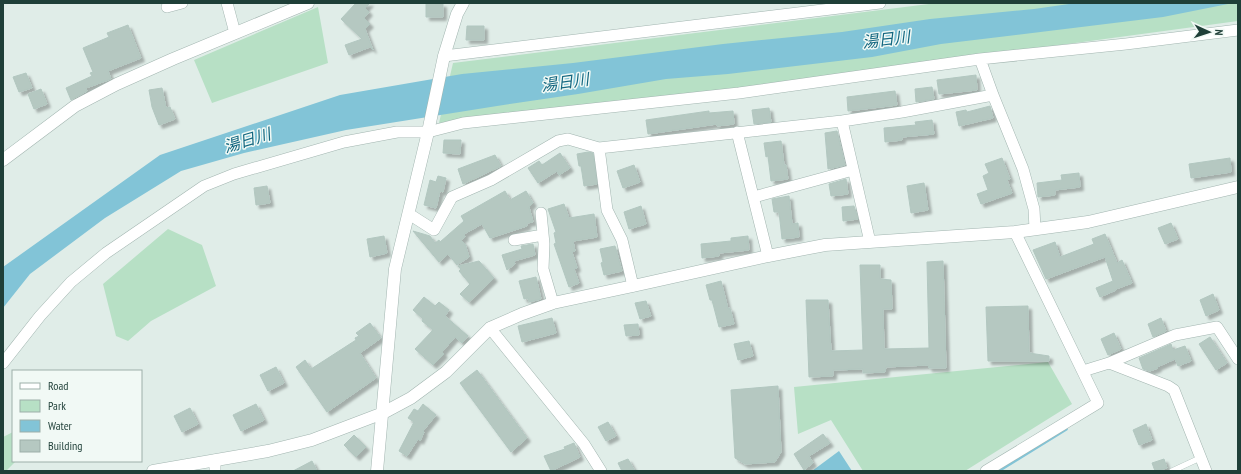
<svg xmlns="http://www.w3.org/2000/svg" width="1241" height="474" viewBox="0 0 1241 474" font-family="'PT Sans Narrow','Noto Sans JP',sans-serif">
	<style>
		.green { fill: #b7e0c5 }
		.water { fill: #82c4d7 }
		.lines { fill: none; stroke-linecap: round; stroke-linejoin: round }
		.stream { stroke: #82c4d7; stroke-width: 3.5 }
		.building { fill: #b5c8c1; stroke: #b2c7c0; filter: url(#shadow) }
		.service-casing { stroke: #a2b5b0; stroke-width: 6 }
		.minor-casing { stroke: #a2b5b0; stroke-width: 12 }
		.tertiary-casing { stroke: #a2b5b0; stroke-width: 13 }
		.service { stroke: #fff; stroke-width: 5.5 }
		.minor { stroke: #fff; stroke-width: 11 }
		.tertiary { stroke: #fff; stroke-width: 12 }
		.labels { text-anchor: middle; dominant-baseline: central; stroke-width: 3; stroke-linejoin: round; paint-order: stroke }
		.water-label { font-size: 16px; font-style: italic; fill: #136780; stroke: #f1f9f5 }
	</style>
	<defs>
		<filter id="shadow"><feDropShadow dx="3.5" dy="3.5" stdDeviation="1" flood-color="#0004"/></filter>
	</defs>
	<rect width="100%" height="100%" fill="#e0ede8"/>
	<path class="green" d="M 937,3 L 1238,3 L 1238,21 L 971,57 L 739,93 L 586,107 L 439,123 L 453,63 Z
		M 318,7 L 328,63 L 212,103 L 194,60 Z
		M 168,229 L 202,245 L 216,286 L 151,321 L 128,341 L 116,336 L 103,284 Z
		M 1048,362 L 1072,404 L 965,471 L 863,471 L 831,420 L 798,434 L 794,387 Z
		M 13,432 L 13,461 L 16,461 L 6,471 L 3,471 L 3,437 Z"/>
	<path class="water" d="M 1076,3 L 1233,3 L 1163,17 L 941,44 L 872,57 L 728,74 L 666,79 L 578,94 L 497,106 L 346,130 L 244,153 L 181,171 L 105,218 L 30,274 L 3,308 L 3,267 L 160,155 L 340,95 L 462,74 L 573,63 L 723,44 L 842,32 L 930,19 L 1034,9 Z
		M 839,451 L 852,471 L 812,471 Z"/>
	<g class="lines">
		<path class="stream" d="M 998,471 L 1066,429"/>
	</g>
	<path class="building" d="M 356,3 L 370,3 L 365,8 L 369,12 L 364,18 L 370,24 L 365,29 L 373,50 L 370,47 L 349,55 L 345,45 L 362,39 L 341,19 Z
		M 426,3 L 443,4 L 443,17 L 426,17 Z
		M 128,25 L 141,58 L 108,71 L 111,79 L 86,88 L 87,91 L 71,100 L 66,88 L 92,76 L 90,73 L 93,72 L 83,48 L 109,37 L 107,33 Z
		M 467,26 L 484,26 L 484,40 L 466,40 Z
		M 26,73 L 32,88 L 19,92 L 13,77 Z
		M 976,75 L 977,90 L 939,94 L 937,80 Z
		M 932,87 L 934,99 L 916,102 L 915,89 Z
		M 162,88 L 166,108 L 170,107 L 175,119 L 159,125 L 152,107 L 149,90 Z
		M 41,89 L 47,104 L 34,109 L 28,94 Z
		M 895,91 L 897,105 L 848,111 L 847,97 Z
		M 990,106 L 993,118 L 959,126 L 956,112 L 966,110 L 967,112 Z
		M 769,108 L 771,122 L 754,124 L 752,110 Z
		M 709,111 L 709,113 L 733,111 L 734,124 L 717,126 L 717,124 L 648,134 L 646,120 Z
		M 932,120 L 934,134 L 902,137 L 902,140 L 885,142 L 884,128 L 916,125 L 915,122 Z
		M 837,131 L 845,165 L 828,169 L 825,133 Z
		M 444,140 L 461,140 L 460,154 L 443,153 Z
		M 781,141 L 784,165 L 786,165 L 788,179 L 771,181 L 768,156 L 766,157 L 764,143 Z
		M 588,152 L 593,153 L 597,184 L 584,186 L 581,166 L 579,166 L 577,154 Z
		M 560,153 L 570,168 L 559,175 L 557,171 L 538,183 L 528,168 L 539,161 L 542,165 Z
		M 495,155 L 501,166 L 463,184 L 458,169 Z
		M 1002,158 L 1010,179 L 1007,180 L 1012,193 L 981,204 L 977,194 L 988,190 L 983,176 L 989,173 L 985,164 Z
		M 1230,158 L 1231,172 L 1191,178 L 1189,164 Z
		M 634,165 L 640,182 L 623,188 L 617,171 Z
		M 1079,173 L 1080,187 L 1055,190 L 1055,195 L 1038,197 L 1037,183 L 1062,180 L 1061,175 Z
		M 438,176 L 446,178 L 443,192 L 440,191 L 436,208 L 424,205 L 430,180 L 436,182 Z
		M 846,179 L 848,194 L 831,196 L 829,184 Z
		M 924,183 L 928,210 L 911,213 L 907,186 Z
		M 267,186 L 270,203 L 256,205 L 254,188 Z
		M 505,191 L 510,200 L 526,191 L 533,203 L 529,207 L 533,222 L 527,223 L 527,226 L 490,238 L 482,224 L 464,234 L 465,237 L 461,240 L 465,244 L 469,257 L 457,265 L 448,254 L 439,262 L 413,231 L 430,236 L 435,243 L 439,240 L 440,242 L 464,221 L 461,216 Z
		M 789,196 L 792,224 L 798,223 L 799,237 L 782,239 L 779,212 L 774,212 L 772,199 Z
		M 564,204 L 569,218 L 594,214 L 597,237 L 573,241 L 575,251 L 572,252 L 577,268 L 574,269 L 579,283 L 569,287 L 554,244 L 556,243 L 554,233 L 556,232 L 548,209 Z
		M 641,206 L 646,224 L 629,229 L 624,212 Z
		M 854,206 L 858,219 L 843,221 L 842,207 Z
		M 1171,223 L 1178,239 L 1165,244 L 1158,228 Z
		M 1105,234 L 1117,263 L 1122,260 L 1132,283 L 1116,289 L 1116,290 L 1100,297 L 1096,288 L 1113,281 L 1105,257 L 1046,279 L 1033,250 L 1055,242 L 1060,257 L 1094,244 L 1092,239 Z
		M 384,236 L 387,253 L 370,257 L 367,239 Z
		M 748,236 L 749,250 L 719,253 L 719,256 L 702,258 L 701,244 L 731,241 L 731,238 Z
		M 533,244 L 535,255 L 514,261 L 515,264 L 507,270 L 502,255 L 522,249 L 521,246 Z
		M 615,246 L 622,271 L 604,275 L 601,263 L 603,262 L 600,249 Z
		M 479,261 L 494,278 L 469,302 L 460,294 L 470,284 L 459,271 L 461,269 L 458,266 Z
		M 943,261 L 946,368 L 929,368 L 928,365 L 886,367 L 885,372 L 863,373 L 863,369 L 833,370 L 833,376 L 809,377 L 806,300 L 828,300 L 831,351 L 863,350 L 860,265 L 880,265 L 880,279 L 891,280 L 892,309 L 883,309 L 884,349 L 929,348 L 927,262 Z
		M 536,277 L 541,299 L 529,302 L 528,298 L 524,299 L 519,281 Z
		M 721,281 L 728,309 L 730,308 L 734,324 L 719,327 L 712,300 L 710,300 L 706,285 Z
		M 1213,294 L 1219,310 L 1206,316 L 1200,300 Z
		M 424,297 L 435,306 L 439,302 L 449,310 L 445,316 L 468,336 L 462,343 L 455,337 L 442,352 L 444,354 L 433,365 L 415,349 L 433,330 L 422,321 L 423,319 L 413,310 Z
		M 646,301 L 651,316 L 640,319 L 635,303 Z
		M 1028,306 L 1029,353 L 1049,356 L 1049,361 L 988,361 L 986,307 Z
		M 552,318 L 556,333 L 522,342 L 518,326 Z
		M 1161,318 L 1166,331 L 1153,337 L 1148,324 Z
		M 370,323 L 381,338 L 360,353 L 376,378 L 327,412 L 296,367 L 305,360 L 311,369 L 356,340 L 355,338 L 359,336 L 356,333 Z
		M 638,324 L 639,335 L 626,336 L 624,325 Z
		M 1114,333 L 1121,349 L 1108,355 L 1101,339 Z
		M 1210,337 L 1227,363 L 1216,370 L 1199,344 Z
		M 749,341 L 753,356 L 738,360 L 734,344 Z
		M 1171,344 L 1173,350 L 1185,346 L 1191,361 L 1178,366 L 1175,359 L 1157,367 L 1158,368 L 1150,371 L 1143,369 L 1139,358 Z
		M 276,367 L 284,383 L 268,391 L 260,375 Z
		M 477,370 L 527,438 L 511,452 L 460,383 Z
		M 778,386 L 781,452 L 775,462 L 745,464 L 735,458 L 731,390 Z
		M 256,404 L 264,420 L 241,431 L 233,415 Z
		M 423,404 L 436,415 L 423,431 L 424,432 L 420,441 L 418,439 L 407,456 L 399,451 L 414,422 L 408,418 L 414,409 L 418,411 Z
		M 190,408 L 198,424 L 182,432 L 174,416 Z
		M 608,422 L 616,436 L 606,441 L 598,427 Z
		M 1146,424 L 1152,440 L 1139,445 L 1133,430 Z
		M 823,434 L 830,443 L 809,456 L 813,463 L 804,470 L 794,454 Z
		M 354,435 L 366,447 L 356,457 L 344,445 Z
		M 574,443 L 580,457 L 551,471 L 544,456 L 565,449 L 564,447 Z
		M 628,459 L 635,471 L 622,471 L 618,463 Z
		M 1164,459 L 1167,468 L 1155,471 L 1152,463 Z
		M 312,461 L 317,471 L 293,471 Z"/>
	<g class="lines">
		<g class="service-casing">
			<path id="service" d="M 1172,471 L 1200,458"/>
		</g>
		<g class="minor-casing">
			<path id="minor" d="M 227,3 L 235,33
				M 167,7 L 182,3
				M 444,56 L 880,3
				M 980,59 L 993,95 L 1023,169 L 1034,209 L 1035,229
				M 842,121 L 870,242
				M 737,132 L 768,256
				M 599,148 L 607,210 L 622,240 L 633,286
				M 754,197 L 853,170
				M 541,213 L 544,244 L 543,269 L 553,303
				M 409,214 L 434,230 L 452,197 L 491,180 L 558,141 L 568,139 L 599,148 L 842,121 L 902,112 L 993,95
				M 514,240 L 543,235
				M 490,328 L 584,444 L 601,471
				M 3,363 L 40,316 L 71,282 L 106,253 L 204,186 L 234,174 L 344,142 L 397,132 L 428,132 L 463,123 L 739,93 L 980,59 L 1126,44 L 1238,30
				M 1109,363 L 1168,386 L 1174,390 L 1206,471
				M 1083,371 L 1109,363 L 1175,335 L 1217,327 L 1238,359
				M 215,460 L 215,471
				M 986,471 L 1098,403 L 1015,232"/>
		</g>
		<g class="tertiary-casing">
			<path id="tertiary" d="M 3,160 L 75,106 L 117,84 L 173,59 L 308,3
				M 153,471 L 268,451 L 312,440 L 383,413 L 411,398 L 446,372 L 490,328 L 522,314 L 553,303 L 633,286 L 768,256 L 825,245 L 1015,232 L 1088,222 L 1238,187
				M 377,471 L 395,269 L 428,132 L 444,56 L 457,14 L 463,3"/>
		</g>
		<use href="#service" class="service"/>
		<use href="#minor" class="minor"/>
		<use href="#tertiary" class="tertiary"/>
	</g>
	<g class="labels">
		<g class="water-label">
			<text transform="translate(886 39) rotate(-7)">湯日川</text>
			<text transform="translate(565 82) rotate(-8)">湯日川</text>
			<text transform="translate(247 140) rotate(-17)">湯日川</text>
		</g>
	</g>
	<rect width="1241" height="474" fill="none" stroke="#1f3f38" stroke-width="8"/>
	<rect x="12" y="370" width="130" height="92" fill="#f1f9f5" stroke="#9dafa9"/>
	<rect x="20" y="383" width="20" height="6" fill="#ffffff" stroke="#9dafa9"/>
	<text x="48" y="390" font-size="12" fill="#1f3f38">Road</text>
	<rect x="20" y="400" width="20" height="12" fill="#b7e0c5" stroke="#9dafa9"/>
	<text x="48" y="410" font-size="12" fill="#1f3f38">Park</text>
	<rect x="20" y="420" width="20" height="12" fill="#82c4d7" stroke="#9dafa9"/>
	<text x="48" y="430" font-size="12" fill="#1f3f38">Water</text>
	<rect x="20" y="440" width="20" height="12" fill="#b5c8c1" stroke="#9dafa9"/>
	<text x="48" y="450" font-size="12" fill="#1f3f38">Building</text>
	<g transform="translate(1209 32) rotate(93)" stroke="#f1f9f5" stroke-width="3" paint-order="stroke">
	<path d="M0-3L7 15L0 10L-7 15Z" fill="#1f3f38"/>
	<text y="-6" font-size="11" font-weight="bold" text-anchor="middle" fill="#1f3f38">N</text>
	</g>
</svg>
